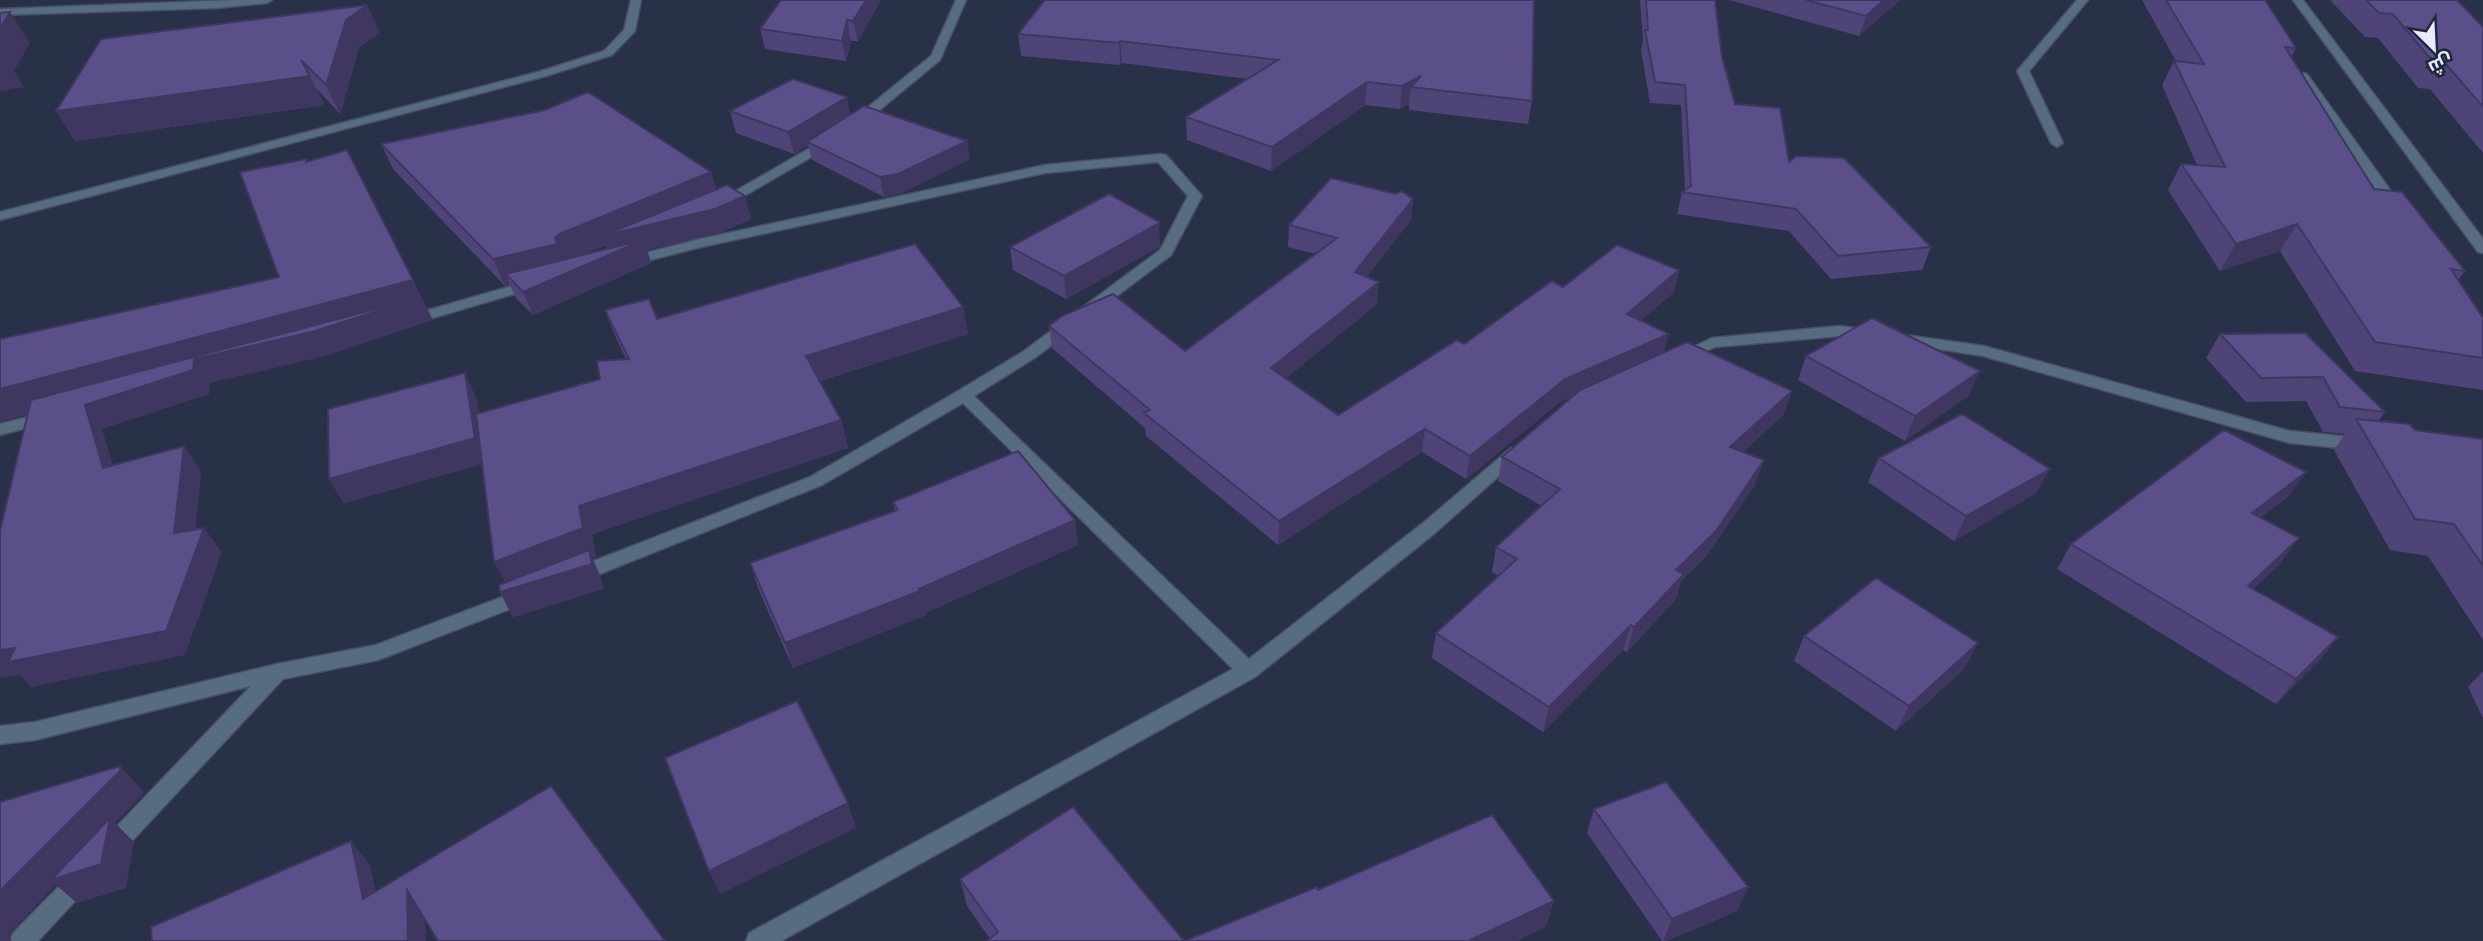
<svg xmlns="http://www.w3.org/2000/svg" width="2483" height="941" viewBox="0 0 2483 941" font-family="'Archivo Narrow',Cairo,sans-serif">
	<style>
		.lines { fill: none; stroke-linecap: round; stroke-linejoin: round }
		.minor-casing { stroke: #474f65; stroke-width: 3 }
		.tertiary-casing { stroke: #474f65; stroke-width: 3 }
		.minor { fill: #576c81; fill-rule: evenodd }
		.tertiary { fill: #576c81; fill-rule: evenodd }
		.wall { fill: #4e4477; fill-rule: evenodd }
		.shaded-wall { fill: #403761 }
		.building { fill: #5b4f8a; stroke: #403761; stroke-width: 2 }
	</style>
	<rect width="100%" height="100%" fill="#293148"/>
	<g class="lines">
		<g class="minor-casing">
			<path id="minor" d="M 235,0 L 272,0 L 267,3 L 217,8 L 0,15 L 0,9 Z
				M 631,0 L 641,0 L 635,31 L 612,55 L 546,76 L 0,220 L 0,212 L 538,72 L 604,51 L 624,30 Z
				M 956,0 L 966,0 L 940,60 L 859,127 L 851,127 L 851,121 L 931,56 Z
				M 2077,0 L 2088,0 L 2029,71 L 2063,143 L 2057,147 L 2051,143 L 2017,71 Z
				M 829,137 L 835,141 L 834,144 L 725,207 L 720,208 L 713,204 Z
				M 1161,154 L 1166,155 L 1202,196 L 1171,255 L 1036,357 L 974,396 L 1249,659 L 1423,523 L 1511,448 L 1523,448 L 1526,452 L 1435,533 L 1255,677 L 781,941 L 746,941 L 749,933 L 1233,669 L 963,403 L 822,485 L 582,581 L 568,581 L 565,576 L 568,571 L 810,477 L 958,391 L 1024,351 L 1160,250 L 1188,196 L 1158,162 L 1045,173 L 701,247 L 627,266 L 620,262 L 622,259 L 700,239 L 1045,165 Z
				M 533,280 L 540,284 L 538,287 L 409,325 L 401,320 L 404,317 Z
				M 1840,326 L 1870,330 L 1878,335 L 1870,340 L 1840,336 L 1715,347 L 1678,363 L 1670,358 L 1712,338 Z
				M 1898,334 L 1984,346 L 2290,431 L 2361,438 L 2370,444 L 2361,450 L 2290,443 L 1983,356 L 1892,342 L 1890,339 Z
				M 47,412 L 53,413 L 55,417 L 53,421 L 0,435 L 0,424 Z
				M 526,588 L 533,590 L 536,595 L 533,600 L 378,660 L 283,679 L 117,857 L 109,860 L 101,857 L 98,850 L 101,843 L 251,686 L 35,740 L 0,744 L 0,726 L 35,722 L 277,664 L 376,645 Z
				M 82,868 L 90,871 L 94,878 L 90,885 L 38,941 L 10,941 L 13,933 L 74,871 Z"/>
		</g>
		<g class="tertiary-casing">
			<path id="tertiary" d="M 2293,0 L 2303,0 L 2483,239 L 2483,253 L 2478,252 Z
				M 2303,73 L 2307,74 L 2401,205 L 2401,211 L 2391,211 L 2297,77 Z"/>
		</g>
		<use href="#minor" class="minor"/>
		<use href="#tertiary" class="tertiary"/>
	</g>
	<path class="wall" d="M 881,0 L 858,41 L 851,41 L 846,61 L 765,49 L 760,29 Z
		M 1045,0 L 1532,101 L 1528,124 L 1409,110 L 1409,104 L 1400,109 L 1365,105 L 1271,171 L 1187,140 L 1186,117 L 1248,79 L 1122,63 L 1120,65 L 1021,56 L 1018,34 Z
		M 1640,0 L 1715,0 L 1722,57 L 1735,104 L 1789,162 L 1931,247 L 1922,270 L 1831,279 L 1789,231 L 1677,214 L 1682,192 L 1685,190 L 1681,105 L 1650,103 L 1641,50 L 1643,40 Z
		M 1729,0 L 1900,0 L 1859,36 Z
		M 2142,0 L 2265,0 L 2296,48 L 2291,57 L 2374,189 L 2465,271 L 2458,280 L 2483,318 L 2483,390 L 2355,371 L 2280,251 L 2220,271 L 2168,190 L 2181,164 L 2197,165 L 2162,85 L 2174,61 L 2176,61 Z
		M 2330,0 L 2457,0 L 2483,27 L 2483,153 L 2430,89 L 2418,88 L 2378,38 L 2365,37 Z
		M 367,5 L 380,33 L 359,47 L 340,114 L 316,88 L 324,105 L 75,141 Z
		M 730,111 L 850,114 L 970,159 L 902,193 L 884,197 L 812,160 L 808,145 L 794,154 L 736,133 Z
		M 381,144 L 716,189 L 745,196 L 751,219 L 722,232 L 647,250 L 651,263 L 533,315 L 516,298 L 510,285 L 505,286 L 393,169 ZM 606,245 L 607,249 L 581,255 Z
		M 1413,199 L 1411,220 L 1367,276 L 1377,304 L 1286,378 L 1338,415 L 1563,287 L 1679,270 L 1674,292 L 1640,321 L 1664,352 L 1792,391 L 1783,415 L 1743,452 L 1755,485 L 1707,555 L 1681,581 L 1676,599 L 1627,652 L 1623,650 L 1543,732 L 1432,658 L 1436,633 L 1499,576 L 1492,572 L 1496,547 L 1542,506 L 1498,481 L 1502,457 L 1573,396 L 1560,402 L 1466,479 L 1422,452 L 1278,545 L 1146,436 L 1145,428 L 1052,348 L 1049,326 L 1185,351 L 1315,254 L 1288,247 L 1289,225 Z
		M 1160,244 L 1159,247 L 1066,299 L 1013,270 L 1010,247 Z
		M 963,307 L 968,334 L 820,381 L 841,420 L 848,448 L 592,534 L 596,557 L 592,558 L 600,575 L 603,589 L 513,617 L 500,592 L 506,582 L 482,464 L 344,503 L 329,479 L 476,397 L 479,413 L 600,379 L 626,359 L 616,338 L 605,310 L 657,319 Z
		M 2305,333 L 2385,412 L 2378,421 L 2415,430 L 2483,439 L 2483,640 L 2428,556 L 2390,550 L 2334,450 L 2345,434 L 2323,432 L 2306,401 L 2246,402 L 2206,358 L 2220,334 Z
		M 1806,356 L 1969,395 L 1905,441 L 1798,380 Z
		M 1879,458 L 2050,469 L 2036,493 L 1954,541 L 1868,482 Z
		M 2288,497 L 2261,517 L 2281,563 L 2253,589 L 2338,637 L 2318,662 L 2276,704 L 2057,569 L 2071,544 Z
		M 893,502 L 1075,520 L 1078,545 L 925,613 L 926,615 L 793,668 L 758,588 L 750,563 L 895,511 Z
		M 1804,636 L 1965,668 L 1896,731 L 1794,661 Z
		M 2483,671 L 2483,718 L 2468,687 Z
		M 1594,809 L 1748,887 L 1737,911 L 1666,941 L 1662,941 L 1587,833 Z
		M 960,879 L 1184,941 L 990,939 L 967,906 Z"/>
	<path class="shaded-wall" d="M 866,0 L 881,0 L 858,41 L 853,21 Z
		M 1884,0 L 1900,0 L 1859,36 L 1866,16 Z
		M 367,5 L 380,33 L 359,47 L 340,114 L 326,85 L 346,20 Z
		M 10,12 L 30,43 L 14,71 L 24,87 L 0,91 L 0,28 Z
		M 847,20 L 851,41 L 846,61 L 842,41 Z
		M 1120,41 L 1122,63 L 1120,65 L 1119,43 Z
		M 310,76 L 324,105 L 75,141 L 56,111 Z
		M 1421,76 L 1411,87 L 1409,104 L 1400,109 L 1402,86 Z
		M 1367,82 L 1365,105 L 1271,171 L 1272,147 Z
		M 847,97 L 851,118 L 807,142 L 808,145 L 794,154 L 788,132 Z
		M 967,141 L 970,159 L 902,193 L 884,197 L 880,177 Z
		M 711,172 L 719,197 L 745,196 L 751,219 L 722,232 L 647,250 L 651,263 L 533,315 L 523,292 L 609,254 L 606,245 L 569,261 L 506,274 L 510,285 L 505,286 L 493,259 L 555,238 L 559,234 Z
		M 1413,199 L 1411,220 L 1353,294 L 1355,272 Z
		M 1159,222 L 1160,244 L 1159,247 L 1066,299 L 1064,276 Z
		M 2297,224 L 2280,251 L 2220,271 L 2236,244 Z
		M 1679,270 L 1674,292 L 1621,337 L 1627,314 Z
		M 413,280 L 433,320 L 326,356 L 210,383 L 209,394 L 102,429 L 121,492 L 103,468 L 85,405 L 193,370 L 0,422 L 0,389 Z
		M 1379,282 L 1377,304 L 1271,390 L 1271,368 Z
		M 963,307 L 968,334 L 813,383 L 806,356 Z
		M 1669,334 L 1663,357 L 1560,402 L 1466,479 L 1470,456 L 1565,379 Z
		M 1980,371 L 1969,395 L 1905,441 L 1915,416 Z
		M 465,373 L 476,397 L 487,463 L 344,503 L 329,479 Z
		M 1792,391 L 1783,415 L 1722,471 L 1730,447 Z
		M 841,420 L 848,448 L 592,534 L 596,557 L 592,558 L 600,575 L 603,589 L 513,617 L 500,592 L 509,589 L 494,562 L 579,506 Z
		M 1425,429 L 1422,452 L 1278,545 L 1279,521 Z
		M 184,446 L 201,471 L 193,558 L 174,533 Z
		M 1764,460 L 1755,485 L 1707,555 L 1681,581 L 1676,599 L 1627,652 L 1634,627 L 1676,570 Z
		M 2050,469 L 2036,493 L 1954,541 L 1966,516 Z
		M 2306,472 L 2288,497 L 2234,537 L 2252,513 Z
		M 1075,520 L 1078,545 L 925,613 L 926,615 L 793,668 L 785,643 L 919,589 Z
		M 204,528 L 222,552 L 185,655 L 31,687 L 20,675 L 0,678 L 0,650 Z
		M 2299,538 L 2281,563 L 2230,611 L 2248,586 Z
		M 1631,625 L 1623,650 L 1543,732 L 1549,707 Z
		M 2338,637 L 2318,662 L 2276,704 L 2296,679 Z
		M 1978,643 L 1965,668 L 1896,731 L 1909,706 Z
		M 120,766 L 143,791 L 142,795 L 115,823 L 134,842 L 126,888 L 77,903 L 56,885 L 11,932 L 9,938 L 12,941 L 0,941 L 0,891 Z
		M 848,803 L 856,828 L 720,894 L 709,871 Z
		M 351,841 L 370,865 L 382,922 L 363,899 Z
		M 1748,887 L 1737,911 L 1666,941 L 1663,941 L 1672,919 Z
		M 407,890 L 425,914 L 426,941 L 408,941 Z
		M 1554,901 L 1546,927 L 1517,941 L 1468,941 Z"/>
	<path class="building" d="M 781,0 L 866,0 L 853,21 L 847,20 L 842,41 L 760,29 Z
		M 1045,0 L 1534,0 L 1532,101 L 1411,87 L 1421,76 L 1402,86 L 1367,82 L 1272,147 L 1186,117 L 1278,60 L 1120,41 L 1119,43 L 1018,34 Z
		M 1646,0 L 1715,0 L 1722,57 L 1735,104 L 1780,108 L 1789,162 L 1796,156 L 1844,158 L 1931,247 L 1838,256 L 1796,209 L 1682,192 L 1691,186 L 1685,85 L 1655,82 L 1645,30 L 1648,30 Z
		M 1806,0 L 1884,0 L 1866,16 Z
		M 2166,0 L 2265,0 L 2296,48 L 2285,47 L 2374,189 L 2402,192 L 2465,271 L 2451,269 L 2483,318 L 2483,358 L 2375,342 L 2297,224 L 2236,244 L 2181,164 L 2225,167 L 2174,61 L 2204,64 Z
		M 2366,0 L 2457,0 L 2483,27 L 2483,107 L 2446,64 L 2434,63 L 2393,14 L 2379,13 Z
		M 367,5 L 346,20 L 326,85 L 301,60 L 310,76 L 56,111 L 101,39 Z
		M 10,12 L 0,28 L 0,13 Z
		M 793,79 L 847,97 L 788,132 L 730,111 Z
		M 588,92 L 711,172 L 559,234 L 555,238 L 557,244 L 493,259 L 381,144 L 545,110 Z
		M 864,106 L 967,141 L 898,174 L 880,177 L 807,142 Z
		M 347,150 L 413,280 L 0,389 L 0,339 L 279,277 L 240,172 L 307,159 L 306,162 Z
		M 1331,178 L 1396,194 L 1401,191 L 1413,199 L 1355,272 L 1379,282 L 1271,368 L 1338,415 L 1457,340 L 1464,344 L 1552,281 L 1563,287 L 1617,245 L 1679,270 L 1627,314 L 1669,334 L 1565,379 L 1470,456 L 1425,429 L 1279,521 L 1144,413 L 1150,410 L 1049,326 L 1062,316 L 1113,294 L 1185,351 L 1337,238 L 1289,225 Z
		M 727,185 L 745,196 L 715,209 L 602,236 Z
		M 1109,194 L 1159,222 L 1158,224 L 1064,276 L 1010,247 Z
		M 643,240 L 523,292 L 506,274 Z
		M 915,244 L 963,307 L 806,356 L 841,420 L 579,506 L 583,528 L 494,562 L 476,414 L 600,379 L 597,361 L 629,359 L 605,310 L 649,299 L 657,319 Z
		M 421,297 L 312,332 L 194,359 L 193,370 L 85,405 L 103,468 L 184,446 L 174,533 L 204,528 L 166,631 L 8,662 L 15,648 L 0,650 L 0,531 L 31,400 Z
		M 1872,318 L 1980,371 L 1915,416 L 1806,356 Z
		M 2305,333 L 2385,412 L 2340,407 L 2323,377 L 2261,378 L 2220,334 Z
		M 1687,342 L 1792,391 L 1730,447 L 1764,460 L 1716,531 L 1676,570 L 1684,574 L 1634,627 L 1631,625 L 1549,707 L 1436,633 L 1517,559 L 1496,547 L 1560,489 L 1502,457 L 1580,390 Z
		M 465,373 L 475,438 L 329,479 L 328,409 Z
		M 1962,414 L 2050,469 L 1966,516 L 1879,458 Z
		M 2356,419 L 2409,424 L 2415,430 L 2483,439 L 2483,566 L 2454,524 L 2415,519 Z
		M 2224,430 L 2306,472 L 2252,513 L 2299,538 L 2248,586 L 2338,637 L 2296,679 L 2071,544 Z
		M 1018,451 L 1075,520 L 919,589 L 920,591 L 785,643 L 750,563 L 898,510 L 893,502 Z
		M 589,550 L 592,564 L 500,592 L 499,585 Z
		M 1876,578 L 1978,643 L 1909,706 L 1804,636 Z
		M 797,701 L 848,803 L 709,871 L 665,758 Z
		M 120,766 L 120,771 L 0,891 L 0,802 Z
		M 1666,782 L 1748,887 L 1672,919 L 1594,809 Z
		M 551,786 L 665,941 L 438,941 L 407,890 L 408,941 L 152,941 L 151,927 L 351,841 L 363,899 Z
		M 1073,807 L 1184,941 L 987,941 L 998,932 L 960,879 Z
		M 1492,815 L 1554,901 L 1468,941 L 1185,941 L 1317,887 L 1318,890 Z
		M 110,818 L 101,864 L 51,880 Z"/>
	<g transform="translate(2434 49) rotate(156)" stroke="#20263d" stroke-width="5" paint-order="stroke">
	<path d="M0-5L12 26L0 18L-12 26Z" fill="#e7ecfc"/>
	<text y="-10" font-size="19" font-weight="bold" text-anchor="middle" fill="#e7ecfc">ش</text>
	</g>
</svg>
